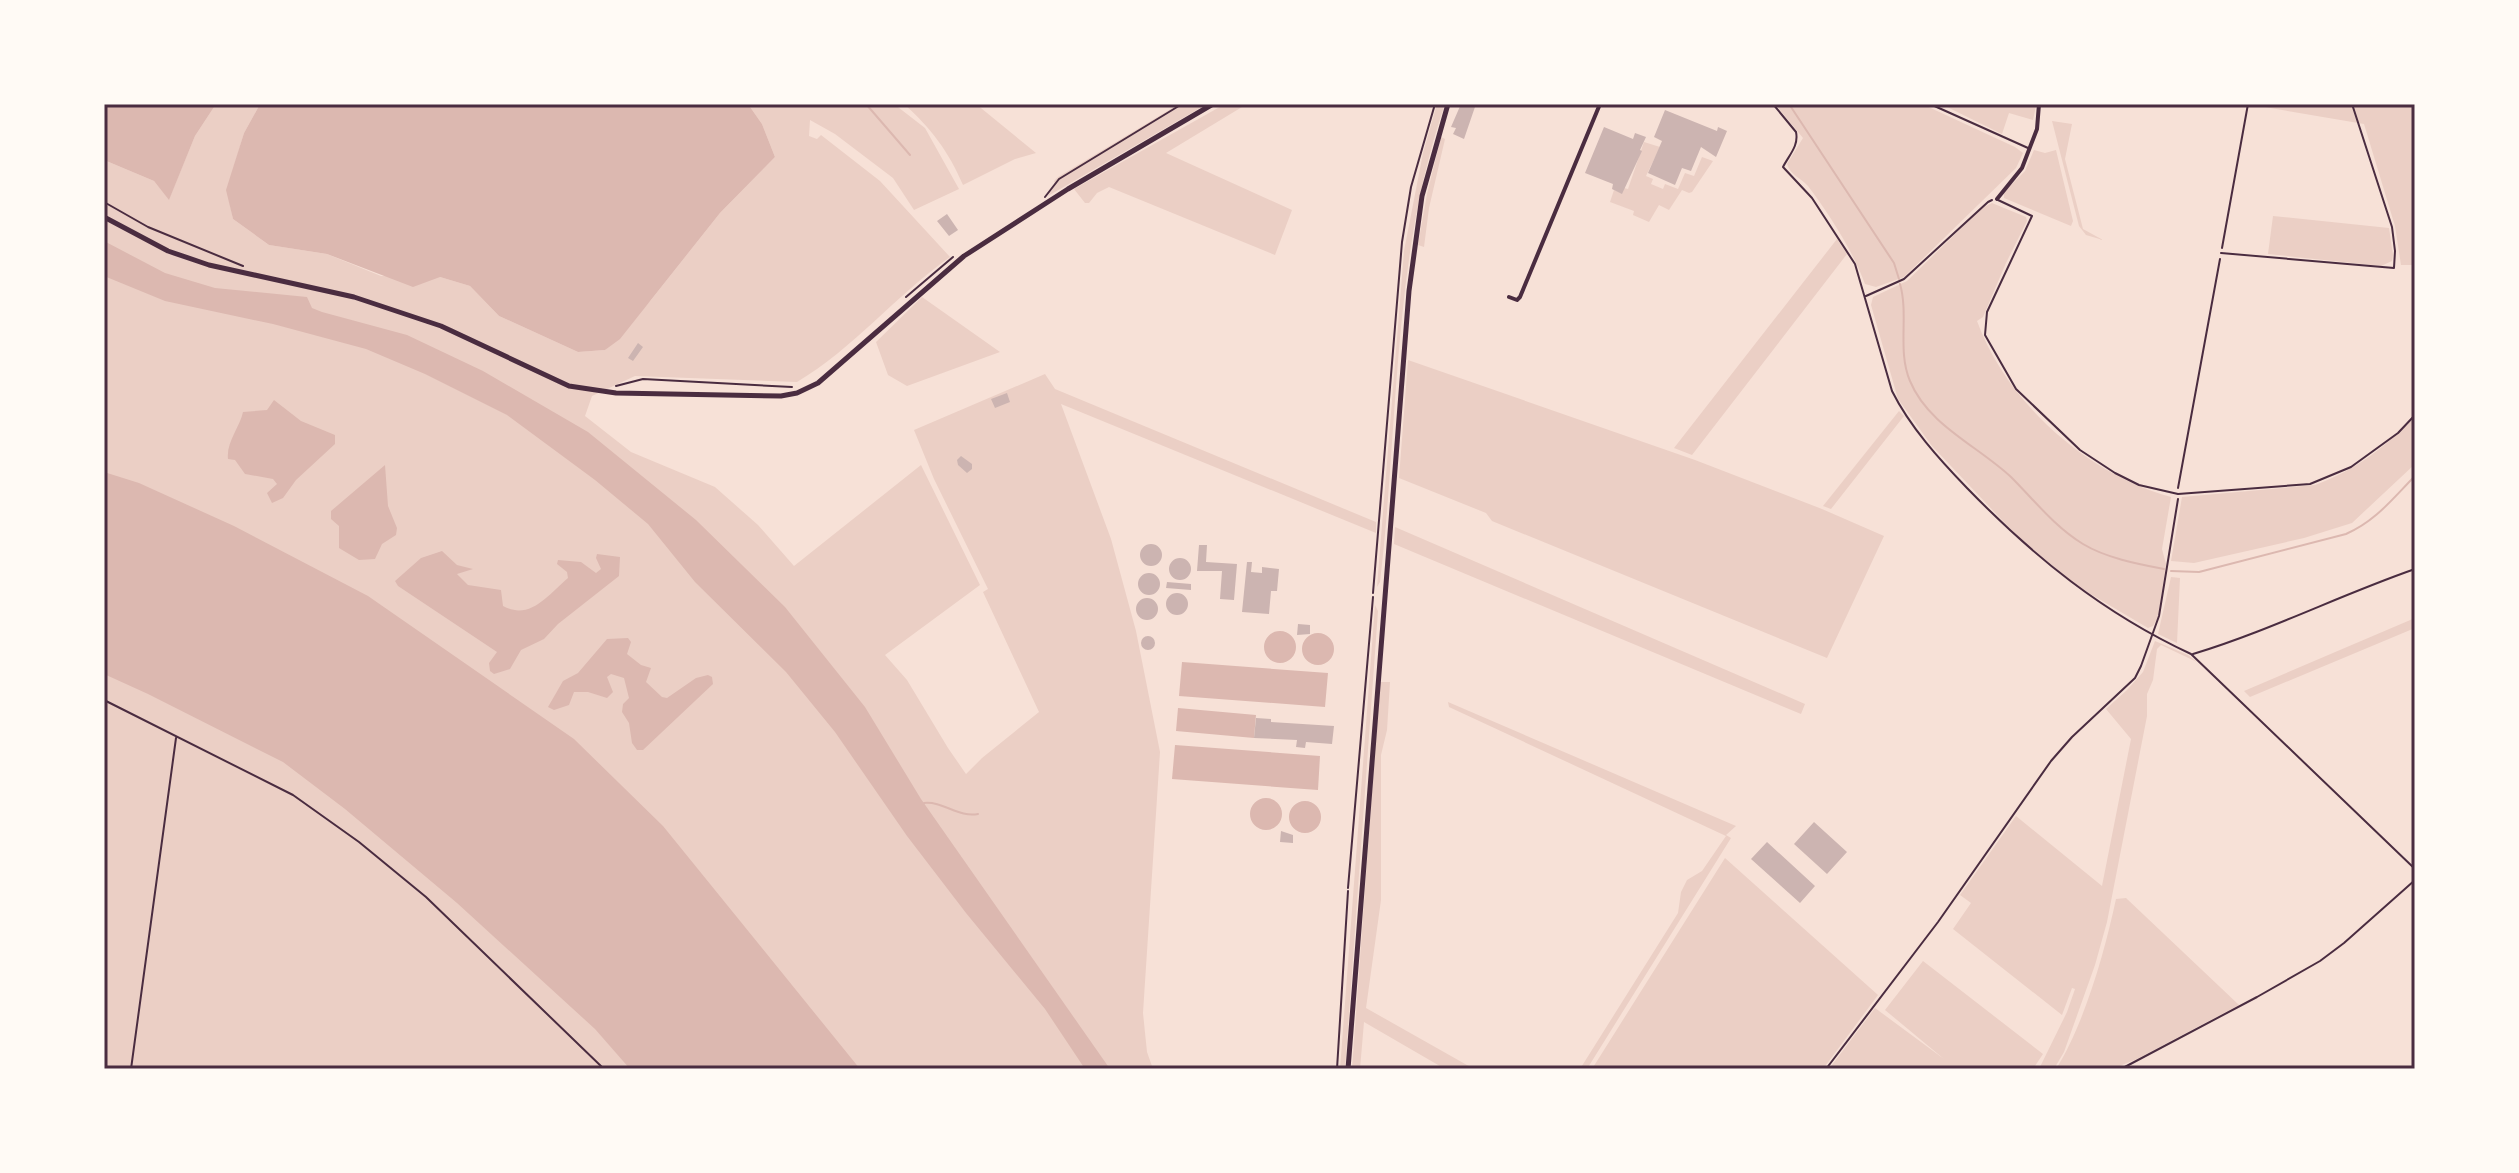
<svg xmlns="http://www.w3.org/2000/svg" width="2519" height="1173" viewBox="0 0 2519 1173" font-family="'Titillium Web',sans-serif">
	<style>
		.green { fill: #ebcfc5 }
		.water { fill: #dcb8b0 }
		.lines { fill: none; stroke-linecap: round; stroke-linejoin: round }
		.stream { stroke: #dcb8b0; stroke-width: 2 }
		.building { fill: #ccb4b1 }
		.path { stroke: #4a2c40; stroke-width: 2 }
		.service { stroke: #4a2c40; stroke-width: 2 }
		.minor { stroke: #4a2c40; stroke-width: 4 }
		.tertiary { stroke: #4a2c40; stroke-width: 5 }
		.secondary { stroke: #4a2c40; stroke-width: 5 }
		.neatline { fill: none; stroke: #4a2c40; stroke-width: 3 }
	</style>
	<rect width="100%" height="100%" fill="#f7e1d7"/>
	<path class="green" d="M 216,104 L 260,104 L 244,133 L 227,190 L 233,219 L 269,245 L 327,254 L 381,276 L 440,277 L 470,286 L 499,316 L 578,352 L 605,350 L 651,300 L 720,213 L 775,157 L 762,124 L 748,104 L 894,104 L 925,128 L 959,189 L 914,210 L 893,178 L 835,134 L 810,120 L 809,136 L 817,139 L 821,135 L 880,181 L 950,257 C 896,295 853,349 797,382 L 635,376 L 592,396 L 585,416 L 631,452 L 715,487 L 758,525 L 794,566 L 921,465 L 980,585 L 885,655 L 907,680 L 948,748 L 966,774 L 982,758 L 1039,712 L 983,592 L 988,589 L 934,479 L 914,430 L 1045,374 L 1055,389 L 1376,522 L 1376,533 L 1061,404 L 1111,539 L 1136,631 L 1160,752 L 1143,1013 L 1147,1052 L 1153,1069 L 104,1069 L 104,160 L 154,181 L 169,199 L 195,136 Z
		M 904,104 L 976,104 L 1036,153 L 1015,159 L 963,185 C 949,152 931,128 904,104 Z
		M 1179,104 L 1207,104 L 1048,196 L 1055,184 L 1054,181 L 1058,177 Z
		M 1225,104 L 1247,104 L 1166,153 L 1292,210 L 1275,255 L 1109,187 L 1097,193 L 1089,203 L 1085,203 L 1074,189 Z
		M 1437,104 L 1445,104 C 1392,257 1399,423 1380,582 L 1377,587 L 1404,251 L 1423,153 Z
		M 1775,104 L 1922,104 L 2015,147 L 2023,153 L 2016,168 L 1904,277 L 1876,287 L 1865,284 C 1852,249 1829,214 1808,186 C 1800,177 1791,176 1787,164 L 1803,138 Z
		M 1941,104 L 2030,104 L 2036,106 L 2033,120 L 2009,113 L 2002,134 Z
		M 2259,104 L 2412,104 L 2415,111 L 2415,265 L 2401,265 L 2395,226 L 2364,124 L 2259,106 Z
		M 2052,121 L 2072,124 L 2065,159 L 2083,229 L 2103,240 L 2086,235 L 2079,226 Z
		M 1441,137 L 1445,139 L 1429,208 L 1424,247 L 1418,245 L 1427,194 Z
		M 1644,142 L 1660,147 L 1646,176 L 1653,179 L 1651,184 L 1663,189 L 1665,184 L 1678,189 L 1685,173 L 1694,176 L 1702,157 L 1713,161 L 1692,192 L 1689,193 L 1682,190 L 1669,210 L 1659,205 L 1649,222 L 1633,215 L 1634,211 L 1610,202 L 1614,190 L 1622,193 L 1624,188 L 1628,189 Z
		M 2034,150 L 2045,153 L 2056,150 L 2073,221 L 2071,226 L 2004,198 L 2004,192 L 2025,171 Z
		M 1992,203 L 2026,217 L 2027,221 L 2006,263 L 1983,317 L 1977,321 C 2006,402 2088,475 2171,497 L 2162,549 L 2166,564 L 2158,617 L 2153,626 L 2148,628 L 2077,586 L 2019,538 L 1932,446 L 1898,399 L 1871,305 L 1873,297 L 1907,281 L 1982,208 Z
		M 2273,216 L 2389,228 L 2393,255 L 2392,261 L 2381,266 L 2268,254 Z
		M 1837,239 L 1847,254 L 1692,455 L 1674,448 Z
		M 922,297 L 1000,352 L 907,386 L 888,375 L 876,342 Z
		M 1408,360 L 1695,460 L 1822,509 L 1884,536 L 1827,658 L 1492,521 L 1486,513 L 1399,478 Z
		M 1899,411 L 1904,416 L 1831,509 L 1823,506 Z
		M 2415,416 L 2415,464 L 2352,523 L 2304,538 L 2194,563 L 2171,561 L 2182,497 L 2315,485 C 2354,471 2386,447 2415,416 Z
		M 1395,527 L 1805,704 L 1801,714 L 1394,544 Z
		M 2171,577 L 2180,578 L 2177,643 L 2158,634 Z
		M 1375,605 L 1378,611 L 1345,1069 L 1340,1069 Z
		M 2415,618 L 2415,628 L 2250,697 L 2244,691 Z
		M 2155,641 L 2188,655 L 2197,662 L 2161,645 L 2157,649 L 2153,680 L 2147,694 L 2147,716 L 2107,922 L 2095,965 L 2064,1052 L 2054,1069 L 2039,1069 L 2067,1012 L 2075,989 L 2072,988 L 2062,1015 L 1953,929 L 1971,903 L 1960,895 L 2016,816 L 2102,886 L 2131,739 L 2106,709 L 2127,690 L 2143,672 Z
		M 1380,682 L 1390,682 L 1387,730 L 1381,755 L 1381,900 L 1366,1008 L 1474,1069 L 1445,1069 L 1364,1022 L 1360,1069 L 1352,1069 Z
		M 1448,702 L 1736,826 L 1726,835 L 1731,838 L 1587,1069 L 1580,1069 L 1678,913 L 1681,892 L 1687,880 L 1702,871 L 1726,836 L 1449,707 Z
		M 1725,858 L 1878,995 L 1823,1069 L 1592,1069 Z
		M 2126,898 L 2239,1005 L 2137,1059 L 2112,1069 L 2056,1069 C 2084,1025 2105,951 2116,899 Z
		M 1923,961 L 2043,1054 L 2033,1069 L 1829,1069 L 1875,1008 L 1944,1059 L 1885,1010 Z"/>
	<path class="water" d="M 104,104 L 216,104 L 195,136 L 169,200 L 154,181 L 104,160 Z
		M 260,104 L 748,104 L 762,124 L 775,157 L 720,213 L 620,339 L 605,350 L 578,352 L 499,316 L 470,286 L 440,277 L 413,287 L 327,254 L 269,245 L 233,219 L 226,190 L 244,133 Z
		M 104,241 L 165,273 L 215,288 L 307,297 L 312,308 L 322,312 L 407,335 L 483,371 L 588,432 L 696,520 L 785,607 L 865,707 L 921,799 L 1110,1069 L 1085,1069 L 1045,1009 L 966,913 L 907,836 L 835,732 L 786,672 L 695,582 L 648,524 L 595,480 L 507,415 L 425,374 L 366,349 L 273,324 L 165,301 L 104,276 Z
		M 274,400 L 301,421 L 335,435 L 335,444 L 296,480 L 283,498 L 272,503 L 267,493 L 277,484 L 273,479 L 245,474 L 235,460 L 228,459 C 226,442 240,427 243,412 L 267,410 Z
		M 385,465 L 388,506 L 397,528 L 396,535 L 382,544 L 375,559 L 359,560 L 339,548 L 339,526 L 331,519 L 331,511 Z
		M 104,472 L 139,483 L 234,526 L 368,596 L 574,739 L 663,826 L 860,1069 L 630,1069 L 595,1029 L 457,903 L 345,809 L 283,762 L 148,694 L 104,674 Z
		M 442,551 L 457,565 L 473,569 L 457,574 L 468,585 L 501,590 L 503,606 C 530,621 548,595 568,578 L 567,572 L 557,564 L 558,560 L 581,562 L 596,573 L 601,569 L 596,558 L 597,554 L 620,557 L 619,576 L 558,624 L 544,639 L 521,650 L 510,669 L 494,674 L 490,671 L 489,663 L 497,652 L 398,586 L 395,581 L 421,558 Z
		M1264 647a16 16 0 1 1 32 0a16 16 0 1 1-32 0Z
		M1302 649a16 16 0 1 1 32 0a16 16 0 1 1-32 0Z
		M 628,638 L 631,642 L 627,654 L 641,665 L 651,668 L 646,682 L 662,697 L 667,698 L 696,678 L 708,675 L 712,677 L 713,684 L 643,750 L 637,750 L 632,743 L 629,723 L 622,712 L 623,704 L 629,698 L 624,678 L 611,674 L 607,677 L 613,692 L 607,698 L 588,692 L 574,692 L 569,705 L 554,710 L 548,707 L 563,681 L 578,673 L 607,639 Z
		M 1182,662 L 1328,673 L 1325,707 L 1179,696 Z
		M 1178,708 L 1256,715 L 1254,738 L 1176,731 Z
		M 1175,745 L 1320,756 L 1318,790 L 1172,779 Z
		M1250 814a16 16 0 1 1 32 0a16 16 0 1 1-32 0Z
		M1289 817a16 16 0 1 1 32 0a16 16 0 1 1-32 0Z"/>
	<g class="lines">
		<path class="stream" d="M 866,104 L 910,155
			M 1789,104 L 1894,263 L 1899,279
			M 1900,284 C 1909,315 1897,351 1910,381 C 1928,425 1978,446 2011,477 C 2034,500 2055,527 2083,544 C 2106,558 2138,564 2164,569
			M 2171,571 L 2199,572 L 2346,534 C 2376,521 2393,498 2415,476
			M 924,803 C 943,801 959,818 978,814"/>
	</g>
	<path class="building" d="M 1461,104 L 1476,104 L 1464,139 L 1453,134 L 1456,128 L 1451,127 Z
		M 1665,110 L 1717,131 L 1718,127 L 1727,131 L 1716,157 L 1701,147 L 1691,171 L 1682,168 L 1675,185 L 1648,173 L 1662,141 L 1654,137 Z
		M 1604,127 L 1633,139 L 1635,133 L 1646,137 L 1640,150 L 1642,151 L 1622,194 L 1612,189 L 1613,184 L 1585,173 Z
		M 947,214 L 958,230 L 949,236 L 937,221 Z
		M 638,343 L 643,347 L 633,361 L 628,358 Z
		M 1007,393 L 1010,402 L 995,408 L 991,399 Z
		M 961,456 L 972,464 L 972,469 L 967,473 L 958,465 L 957,460 Z
		M1140 555a11 11 0 1 1 22 0a11 11 0 1 1-22 0Z
		M 1199,545 L 1207,545 L 1206,562 L 1237,564 L 1234,600 L 1220,599 L 1222,571 L 1197,571 Z
		M1169 569a11 11 0 1 1 22 0a11 11 0 1 1-22 0Z
		M 1247,562 L 1252,562 L 1251,572 L 1262,573 L 1262,567 L 1279,569 L 1277,591 L 1271,591 L 1269,614 L 1242,612 Z
		M1138 584a11 11 0 1 1 22 0a11 11 0 1 1-22 0Z
		M 1167,582 L 1191,584 L 1191,590 L 1166,588 Z
		M1166 604a11 11 0 1 1 22 0a11 11 0 1 1-22 0Z
		M1136 609a11 11 0 1 1 22 0a11 11 0 1 1-22 0Z
		M 1298,624 L 1310,625 L 1310,634 L 1297,635 Z
		M1141 643a7 7 0 1 1 14 0a7 7 0 1 1-14 0Z
		M 1256,718 L 1271,719 L 1271,722 L 1334,726 L 1332,744 L 1306,742 L 1305,748 L 1296,747 L 1297,740 L 1254,738 Z
		M 1814,822 L 1847,852 L 1827,874 L 1794,844 Z
		M 1281,831 L 1293,835 L 1293,843 L 1280,842 Z
		M 1767,842 L 1815,886 L 1800,903 L 1751,859 Z"/>
	<g class="lines">
		<path class="path" d="M 1773,104 L 1796,132 C 1799,146 1789,155 1783,167 L 1812,198 L 1855,264 L 1892,391 C 1910,427 1939,459 1967,488 C 2034,557 2103,613 2191,654 L 2415,869
			M 1045,197 L 1059,179 L 1182,104
			M 104,202 L 148,227 L 243,266
			M 2222,248 L 2248,104
			M 1866,296 L 1904,279 L 1988,202 L 1992,200
			M 906,297 L 953,257
			M 616,386 L 643,379 L 792,387
			M 2178,488 L 2220,259
			M 1373,593 L 1402,242 L 1411,187 L 1435,104
			M 2193,654 C 2269,631 2340,595 2415,569
			M 104,700 L 293,795 L 359,842 L 426,897 L 604,1069
			M 131,1069 L 176,738
			M 1337,1069 L 1348,891
			M 1826,1069 L 1938,922 L 2051,761 L 2072,737 L 2135,678 L 2141,666 L 2159,616 L 2178,499
			M 2121,1069 L 2257,997 L 2320,961 L 2344,943 L 2415,880"/>
		<path class="service" d="M 1930,104 L 2028,148
			M 1998,200 L 2032,216 L 1987,312 L 1985,335 L 2016,389 L 2080,450 L 2115,473 L 2139,485 L 2178,494 L 2310,484 L 2351,467 L 2398,433 L 2415,415
			M 2221,253 L 2394,268 L 2395,251 L 2392,227 L 2352,104
			M 1348,888 L 1373,597"/>
		<path class="minor" d="M 1997,199 L 2022,168 L 2037,129 L 2039,104
			M 1509,297 L 1517,300 L 1520,297 L 1600,104"/>
		<path class="tertiary" d="M 1348,1069 L 1409,291 L 1422,196 L 1448,104"/>
		<path class="secondary" d="M 104,217 L 168,251 L 209,265 L 354,297 L 441,326 L 569,386 L 616,393 L 781,396 L 797,393 L 818,383 L 964,256 L 1068,189 L 1213,104"/>
	</g>
	<rect width="2519" height="1173" fill="none" stroke="#fffaf5" stroke-width="212"/>
	<rect x="106" y="106" width="2307" height="961" class="neatline"/>
</svg>
